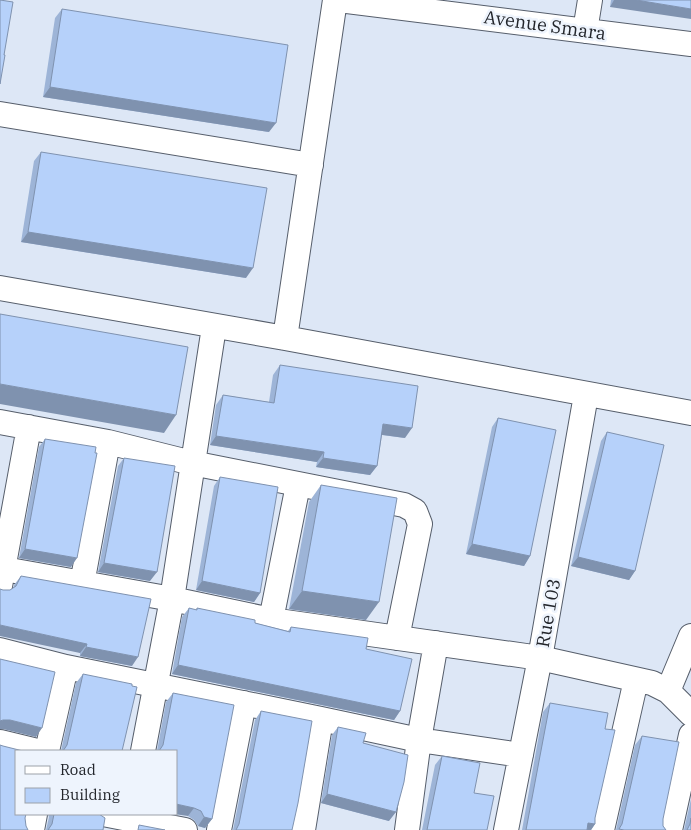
<svg xmlns="http://www.w3.org/2000/svg" width="691" height="830" viewBox="0 0 691 830" font-family="'IBM Plex Serif',serif">
	<style>
		.lines { fill: none; stroke-linecap: round; stroke-linejoin: round }
		.minor-casing { stroke: #565e6b; stroke-width: 26 }
		.minor { stroke: #fff; stroke-width: 24 }
		.wall { fill: #9db4d7 }
		.shaded-wall { fill: #7f92af }
		.building { fill: #b6d1fa; stroke: #7f92af }
		.labels { text-anchor: middle; dominant-baseline: central; stroke-width: 5; stroke-linejoin: round; paint-order: stroke }
		.street-label { font-size: 18px; fill: #22252b; stroke: #eef4fd }
	</style>
	<rect width="100%" height="100%" fill="#dde7f6"/>
	<g class="lines">
		<g class="minor-casing">
			<path id="minor" d="M 339,0 L 691,44
				M 585,31 L 590,0
				M 0,114 L 311,165
				M 0,288 L 285,338 L 691,413
				M 285,338 L 335,0
				M 0,422 L 108,442 L 192,463 L 404,505 L 415,511 L 420,524 L 397,638
				M 4,569 L 172,599 L 271,620 L 540,658 L 652,683 L 668,691 L 691,714
				M 82,584 L 108,442
				M 0,586 L 29,427
				M 271,620 L 298,485
				M 0,650 L 66,667 L 321,719 L 419,740 L 521,755
				M 668,691 L 691,636
				M 0,742 L 37,751
				M 47,751 L 66,667
				M 143,751 L 172,599 L 214,327
				M 103,814 L 185,830
				M 32,830 L 35,814
				M 219,830 L 244,703
				M 303,830 L 321,719
				M 407,830 L 419,740 L 436,643
				M 506,830 L 540,658 L 586,395
				M 602,830 L 636,680
				M 670,830 L 691,735"/>
		</g>
		<use href="#minor" class="minor"/>
	</g>
	<path class="wall" d="M 611,0 L 691,0 L 610,7 Z
		M 62,9 L 269,132 L 43,97 L 55,18 Z
		M 41,152 L 246,278 L 21,242 L 34,161 Z
		M 280,365 L 405,438 L 382,435 L 377,466 L 370,475 L 316,467 L 317,462 L 210,445 L 216,405 L 223,395 L 269,402 L 273,375 Z
		M 498,418 L 530,556 L 524,566 L 466,554 L 492,427 Z
		M 607,432 L 635,571 L 629,580 L 571,566 L 601,441 Z
		M 45,439 L 71,567 L 19,558 L 39,447 Z
		M 124,458 L 150,581 L 98,572 L 118,466 Z
		M 220,477 L 260,593 L 254,602 L 196,590 L 214,486 Z
		M 321,485 L 366,620 L 289,609 L 309,502 Z
		M 21,576 L 132,666 L 80,656 L 80,653 L 3,590 L 10,590 L 13,589 L 14,585 Z
		M 189,608 L 196,610 L 197,608 L 255,623 L 288,631 L 291,627 L 366,649 L 400,711 L 394,720 L 172,674 L 182,617 Z
		M 83,674 L 122,751 L 61,751 L 76,683 Z
		M 173,693 L 212,819 L 205,828 L 198,826 L 194,820 L 188,816 L 176,751 L 157,751 L 166,702 Z
		M 550,703 L 605,729 L 595,818 L 595,824 L 591,830 L 522,830 L 543,712 Z
		M 261,711 L 292,830 L 233,830 L 255,720 Z
		M 338,727 L 363,743 L 389,821 L 321,803 L 332,735 Z
		M 642,736 L 663,819 L 663,826 L 666,830 L 616,830 L 635,745 Z
		M 442,756 L 474,793 L 487,830 L 422,830 L 435,765 Z
		M 691,799 L 691,830 L 684,830 Z
		M 48,814 L 99,814 L 103,830 L 46,830 L 49,817 Z"/>
	<path class="shaded-wall" d="M 614,0 L 636,0 L 691,9 L 691,19 L 610,7 Z
		M 50,87 L 276,123 L 269,132 L 43,97 Z
		M 28,232 L 253,268 L 246,278 L 21,242 Z
		M 0,384 L 176,415 L 164,433 L 0,404 Z
		M 383,424 L 412,428 L 405,438 L 376,434 Z
		M 216,436 L 324,452 L 317,462 L 210,445 Z
		M 323,458 L 377,466 L 370,475 L 316,467 Z
		M 472,544 L 530,556 L 524,566 L 466,554 Z
		M 25,549 L 77,558 L 71,567 L 19,558 Z
		M 578,557 L 635,571 L 629,580 L 571,566 Z
		M 104,563 L 157,572 L 150,581 L 98,572 Z
		M 202,581 L 260,593 L 254,602 L 196,590 Z
		M 302,591 L 379,602 L 366,620 L 289,609 Z
		M 0,625 L 87,644 L 80,653 L 0,636 Z
		M 86,647 L 138,657 L 132,666 L 80,656 Z
		M 178,665 L 400,711 L 394,720 L 172,674 Z
		M 3,720 L 10,720 L 42,728 L 36,737 L 3,729 L 0,729 L 0,721 Z
		M 327,794 L 396,812 L 389,821 L 321,803 Z
		M 176,804 L 194,808 L 188,816 L 174,814 L 176,814 Z
		M 204,817 L 212,819 L 205,828 L 198,826 Z
		M 588,823 L 595,824 L 591,830 L 583,830 Z"/>
	<path class="building" d="M 0,0 L 13,2 L 4,55 L 5,55 L 0,84 Z
		M 636,0 L 691,0 L 691,9 Z
		M 62,9 L 288,45 L 276,123 L 50,87 Z
		M 41,152 L 267,188 L 253,268 L 28,232 Z
		M 0,314 L 188,347 L 176,415 L 0,384 Z
		M 280,365 L 418,386 L 412,428 L 383,424 L 377,466 L 323,458 L 324,452 L 216,436 L 223,395 L 274,403 Z
		M 498,418 L 556,430 L 530,556 L 472,544 Z
		M 607,432 L 664,445 L 635,571 L 578,557 Z
		M 45,439 L 96,447 L 95,453 L 97,453 L 77,558 L 25,549 Z
		M 124,458 L 175,466 L 157,572 L 104,563 Z
		M 220,477 L 278,487 L 260,593 L 202,581 Z
		M 321,485 L 397,498 L 379,602 L 302,591 Z
		M 21,576 L 151,599 L 138,657 L 86,647 L 87,644 L 0,625 L 0,589 L 3,590 L 10,590 L 16,586 Z
		M 189,608 L 197,610 L 197,608 L 255,620 L 255,623 L 290,632 L 291,627 L 368,638 L 366,649 L 412,659 L 400,711 L 178,665 Z
		M 0,659 L 55,672 L 42,728 L 10,720 L 3,720 L 0,721 Z
		M 83,674 L 132,684 L 132,686 L 137,687 L 122,751 L 63,751 L 67,745 Z
		M 173,693 L 234,705 L 212,819 L 204,817 L 201,811 L 194,808 L 176,804 L 176,751 L 159,751 L 163,745 Z
		M 550,703 L 608,713 L 605,729 L 615,730 L 595,818 L 595,824 L 588,823 L 587,830 L 526,830 Z
		M 261,711 L 312,721 L 298,803 L 292,830 L 236,830 L 239,824 Z
		M 338,727 L 366,733 L 363,743 L 408,755 L 404,782 L 396,812 L 327,794 Z
		M 642,736 L 679,742 L 663,819 L 663,826 L 666,830 L 624,830 L 619,829 L 622,824 Z
		M 0,745 L 3,746 L 23,751 L 16,751 L 16,814 L 26,814 L 25,818 L 26,826 L 28,830 L 0,830 Z
		M 442,756 L 480,763 L 474,793 L 494,796 L 487,830 L 427,830 Z
		M 54,814 L 99,814 L 105,818 L 103,830 L 48,830 L 52,824 Z
		M 691,818 L 691,830 L 687,830 L 690,824 Z
		M 139,825 L 165,830 L 138,830 Z"/>
	<g class="labels">
		<g class="street-label">
			<text transform="translate(545 25) rotate(8)">Avenue Smara</text>
			<text transform="translate(548 613) rotate(-80)">Rue 103</text>
		</g>
	</g>
	<rect x="15" y="750" width="162" height="65" fill="#eef4fd" stroke="#9ca1a9"/>
	<rect x="25" y="766" width="25" height="8" fill="#ffffff" stroke="#9ca1a9"/>
	<text x="60" y="775" font-size="15" fill="#22252b">Road</text>
	<rect x="25" y="788" width="25" height="15" fill="#b6d1fa" stroke="#9ca1a9"/>
	<text x="60" y="800" font-size="15" fill="#22252b">Building</text>
</svg>
